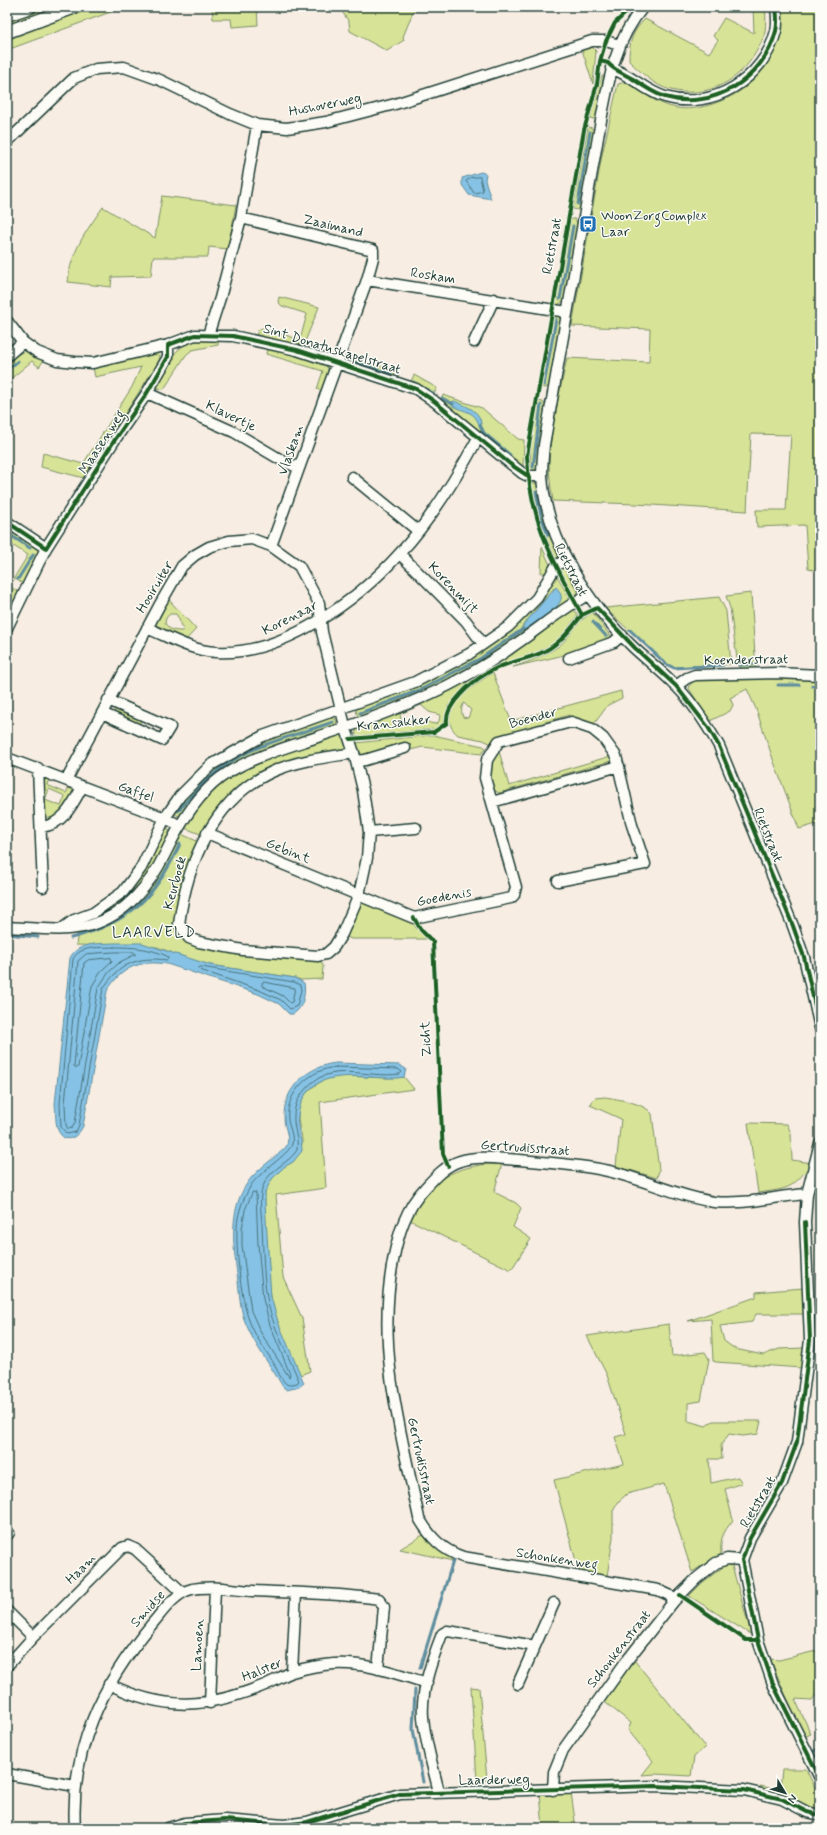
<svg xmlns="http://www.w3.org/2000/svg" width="827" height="1835" viewBox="0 0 827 1835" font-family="Mynerve,sans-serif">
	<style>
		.green { fill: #d7e396; stroke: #7b9065; fill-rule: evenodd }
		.water { fill: #86c2e5; stroke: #5d8d9e }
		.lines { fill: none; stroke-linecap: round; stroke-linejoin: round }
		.shore { stroke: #48727b; stroke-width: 1 }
		.stream { stroke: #5d8d9e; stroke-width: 3 }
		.minor-casing { stroke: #1f3d34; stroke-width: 13 }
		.major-casing { stroke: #1f3d34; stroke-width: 15 }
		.minor { stroke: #fdfcf7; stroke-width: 10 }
		.major { stroke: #fdfcf7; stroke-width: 12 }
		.cycleway-casing { stroke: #fdfcf7; stroke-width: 6 }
		.cycleway { stroke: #1b5e20; stroke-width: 4 }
		.labels { text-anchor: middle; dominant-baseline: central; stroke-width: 3; stroke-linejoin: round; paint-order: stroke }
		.street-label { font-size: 14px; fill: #1f3d34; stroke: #fdfcf7 }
		.poi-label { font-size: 14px; fill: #1f3d34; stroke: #fdfcf7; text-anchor: start }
		.neighbourhood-label { font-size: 15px; letter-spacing: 1px; fill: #1f3d34; stroke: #fdfcf7 }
	</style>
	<rect width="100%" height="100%" fill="#f7ede2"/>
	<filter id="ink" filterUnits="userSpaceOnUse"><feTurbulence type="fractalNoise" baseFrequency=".025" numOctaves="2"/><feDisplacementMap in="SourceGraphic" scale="8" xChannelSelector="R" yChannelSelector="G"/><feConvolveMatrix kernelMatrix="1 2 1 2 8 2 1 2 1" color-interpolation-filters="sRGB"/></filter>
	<g filter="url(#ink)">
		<path class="green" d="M 44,7 L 64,7 L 7,28 L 7,21 Z
			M 94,7 L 124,7 L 7,50 L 7,40 Z
			M 212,7 L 257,7 L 258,25 L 232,27 L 231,19 L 213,19 Z
			M 339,7 L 415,7 L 403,37 L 404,40 L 387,51 L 350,31 L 349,22 Z
			M 753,7 L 765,7 C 766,15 766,23 765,32 C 763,41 758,49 753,57 C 735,84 704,98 671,90 C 654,86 641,72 629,61 C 629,42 632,32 645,19 L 709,53 L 718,40 L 713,36 L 724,18 L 754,33 Z
			M 779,7 L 820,7 L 820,571 L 808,569 L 805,525 L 757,527 L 756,510 L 786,510 L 791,435 L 751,434 L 747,511 L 636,504 L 553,501 C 551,489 549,476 549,464 C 550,428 560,392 567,358 L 649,362 L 650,329 L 572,326 L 602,155 L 618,84 L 626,82 C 642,92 658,105 677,108 C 703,113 750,93 761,69 C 769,51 773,26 779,7 Z
			M 592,47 L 596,51 L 593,84 L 582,50 Z
			M 602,76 L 604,76 L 596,118 L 593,119 L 590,118 Z
			M 588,127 L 592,128 L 595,132 L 581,206 L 578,210 L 573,209 Z
			M 162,196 L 236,205 L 228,249 L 209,247 L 208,257 L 153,257 L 151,276 L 112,277 L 111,287 L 68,282 C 70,253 86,231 103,207 L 155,238 Z
			M 571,219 L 575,219 L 578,224 L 565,299 L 560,304 L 555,305 Z
			M 279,297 L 319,307 L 302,349 L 256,336 L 258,330 L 262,328 L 298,339 L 301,336 L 307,314 L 282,306 L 278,302 Z
			M 554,312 L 558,314 L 561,321 L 549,385 L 546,388 L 540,387 Z
			M 219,338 L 218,345 L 192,350 L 186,355 L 164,389 L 157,388 L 156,383 C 174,351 178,340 219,338 Z
			M 267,347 L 326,365 C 332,373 326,383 322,391 L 317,389 L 323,371 L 266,354 Z
			M 26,351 L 44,360 L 39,367 L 32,361 L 7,382 L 7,363 L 18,354 Z
			M 159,351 L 160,358 L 157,364 L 84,478 L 41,467 L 43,453 L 83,464 L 132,387 L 141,367 L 95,377 L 93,367 Z
			M 346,355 L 396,371 L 393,378 L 347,363 L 344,359 Z
			M 414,375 L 437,388 L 433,396 L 410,383 Z
			M 443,395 L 482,408 L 518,439 L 524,440 L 523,469 L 440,401 Z
			M 538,401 L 543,402 L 545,405 L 537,469 L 530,472 L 531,440 Z
			M 531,483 L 535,483 L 539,487 L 559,553 L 557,561 L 540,523 Z
			M 7,527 L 38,547 L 40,551 L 23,584 L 14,578 L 28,555 L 7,542 Z
			M 542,547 L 550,565 L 547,573 L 541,573 Z
			M 566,567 L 579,590 L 575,597 L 560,568 Z
			M 555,572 L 571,601 L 483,662 L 442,684 L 361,718 L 358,717 L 356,710 L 360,707 L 411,686 L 489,646 ZM 554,588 L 556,607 L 523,631 L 521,628 L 524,624 Z
			M 9,586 L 19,592 L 11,608 L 7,606 L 7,591 Z
			M 751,593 L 756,672 L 750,668 L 741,669 L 738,666 L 730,608 L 726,596 Z
			M 719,597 L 726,611 L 731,664 L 673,667 L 660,659 L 605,608 Z
			M 168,599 L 196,629 L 185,641 L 156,626 L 155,623 ZM 170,614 L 176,614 L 179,619 L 181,627 L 184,629 L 182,631 C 174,631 169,630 165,623 L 166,618 Z
			M 573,608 L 578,615 L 564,633 L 552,644 L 537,652 L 491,668 L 466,685 L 448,706 L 443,723 L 435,729 L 358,736 L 355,734 L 358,726 L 490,666 L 539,634 ZM 421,705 L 429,712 L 440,715 L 439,721 L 436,724 C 419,722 423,715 404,721 L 401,719 L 400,714 Z
			M 593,613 L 612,638 C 581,653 546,659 513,667 C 529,662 546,655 559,646 C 571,637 578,618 593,613 Z
			M 493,673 L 511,721 L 621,691 L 622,698 L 608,705 L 594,724 L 570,720 L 569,715 L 514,732 L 492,744 L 483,740 L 458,735 C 431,713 476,683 493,673 ZM 464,703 L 471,710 L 468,718 L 463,717 C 461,712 461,707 464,703 Z
			M 741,676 L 820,680 L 820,823 L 799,829 L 774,762 L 756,709 L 747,689 L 730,698 L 733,705 L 730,711 L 710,721 L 688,687 L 695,680 Z
			M 117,708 L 142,719 L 139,724 L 113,713 Z
			M 326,718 L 335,718 L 337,723 L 328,730 L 245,759 L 182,814 L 178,816 L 173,812 L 203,775 L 244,749 Z
			M 343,733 L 348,745 L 344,749 L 267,771 L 203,835 L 182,827 L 207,797 L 227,778 L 280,752 Z
			M 433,735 L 483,746 L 486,748 L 481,754 L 423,747 L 410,750 L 408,744 L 364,756 L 361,754 L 355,743 Z
			M 499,751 L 509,786 L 611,756 L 614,760 L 499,793 L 492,789 C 489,777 489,760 499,751 Z
			M 45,777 L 49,779 L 47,785 L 66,793 L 69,787 L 75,789 L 70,802 L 54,818 L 48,818 L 44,812 L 43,780 ZM 49,789 L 65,796 L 61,806 L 45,800 Z
			M 164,828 L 168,828 L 170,834 C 164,847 159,862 152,874 C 138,893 102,926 77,923 L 119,899 Z
			M 179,833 L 199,842 L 180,891 L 176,917 L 192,944 L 202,948 L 320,960 L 323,966 L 322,979 L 301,980 L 295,978 L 210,965 L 185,958 L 157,947 L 76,945 L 78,932 L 119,916 Z
			M 365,902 L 413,921 L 416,928 L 427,939 L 351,939 L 345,936 L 360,904 Z
			M 343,1076 L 387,1078 L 404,1077 L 414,1089 L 320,1102 L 326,1188 L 276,1195 L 283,1277 L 302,1318 L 310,1371 L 300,1375 C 290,1350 276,1324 271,1297 C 266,1263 264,1226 265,1192 C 269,1182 275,1174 283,1167 C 288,1164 293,1163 295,1158 C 297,1154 301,1149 302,1144 C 303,1136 298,1126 298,1117 C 298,1092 321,1077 343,1076 Z
			M 605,1097 C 617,1099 645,1103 652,1114 L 659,1170 L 657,1178 L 616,1166 L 621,1119 L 590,1105 L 595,1098 Z
			M 748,1123 L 787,1124 L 791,1133 L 792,1160 L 812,1163 C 791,1190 791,1188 758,1193 Z
			M 488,1164 L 502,1164 L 494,1192 L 516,1203 L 521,1208 L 513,1227 L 531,1239 L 511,1270 L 410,1220 C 428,1182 447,1169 488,1164 Z
			M 803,1288 L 804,1314 L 756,1314 L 752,1322 L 720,1326 L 724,1341 L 735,1349 L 763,1355 L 779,1349 L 804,1348 L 802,1368 L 716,1362 L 713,1361 L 711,1319 L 688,1321 L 756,1297 L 756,1292 Z
			M 669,1324 L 672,1356 L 705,1352 L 709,1359 L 701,1401 L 688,1403 L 688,1421 L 706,1426 L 713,1421 L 761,1421 L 758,1434 L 743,1436 L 729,1434 L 721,1445 L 722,1459 L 709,1459 L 711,1483 L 738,1477 L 742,1483 L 725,1489 L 733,1520 C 723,1533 720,1537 721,1554 L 692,1572 L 664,1484 L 627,1494 L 619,1501 L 613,1511 L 613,1538 L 607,1576 L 579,1572 L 554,1480 L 624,1464 L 615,1437 L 626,1434 L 607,1375 L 587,1336 Z
			M 425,1535 L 459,1559 L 453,1561 L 400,1549 L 421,1536 Z
			M 727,1564 L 732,1566 L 750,1630 L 750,1634 L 689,1596 L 703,1582 Z
			M 820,1650 L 820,1693 L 816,1695 L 812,1700 L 795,1699 L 811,1734 L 804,1737 L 770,1659 L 779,1660 Z
			M 634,1660 L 705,1747 L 694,1757 L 691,1776 L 655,1774 L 642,1775 L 653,1761 L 628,1730 L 631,1723 L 602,1700 Z
			M 471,1687 L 479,1688 L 487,1780 L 477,1781 Z
			M 782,1769 L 806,1769 L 816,1790 L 820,1791 L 820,1809 C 806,1812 797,1800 785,1795 C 776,1791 768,1790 759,1789 L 760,1786 L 780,1790 Z
			M 571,1792 L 576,1828 L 543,1828 L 540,1793 Z"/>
		<path class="water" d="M 481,172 L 486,174 L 485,180 L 491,199 L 469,195 L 462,185 L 462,178 Z
			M 454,401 C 468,407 483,411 481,429 C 479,425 478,421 475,417 C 468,409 457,411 449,403 Z
			M 556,587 C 560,591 563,597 560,602 C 556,610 530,627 521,631 L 524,624 Z
			M 114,943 L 142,943 L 210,965 L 295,978 L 304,983 C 306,993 303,1009 293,1014 L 289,1014 L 279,1004 L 258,994 L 167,964 C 139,960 122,967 107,991 L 83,1126 C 78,1137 65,1146 58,1130 C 55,1123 56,1112 55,1104 L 70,958 C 78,942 98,944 114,943 Z
			M 336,1063 L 399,1065 L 406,1069 L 404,1077 L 397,1078 C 361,1079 306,1063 298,1115 C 296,1127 302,1139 302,1151 L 293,1162 L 284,1167 L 272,1179 L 265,1192 L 265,1203 L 271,1297 L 278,1322 L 304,1383 L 299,1387 L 287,1390 L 283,1387 C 271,1366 255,1346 246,1324 C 240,1311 240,1296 238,1282 C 234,1248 227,1212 248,1182 C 258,1168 274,1159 286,1147 C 291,1138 284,1128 284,1118 C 283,1088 308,1066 336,1063 Z"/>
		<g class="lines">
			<path class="shore" d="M 480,177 L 483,191 L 474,193 L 466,181 L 470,178 Z
				M 114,947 C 133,947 149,948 167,956 L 168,958 L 167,960 C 137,956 119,964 103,989 L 79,1125 L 76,1132 L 67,1134 L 61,1127 L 60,1104 L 73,959 C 80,945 101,948 114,947 Z
				M 114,952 L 134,952 L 136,954 L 120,962 L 109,972 L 98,988 L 75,1123 L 72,1128 L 68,1129 L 66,1125 L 65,1104 L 78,961 L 86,954 Z
				M 111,958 L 112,961 L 102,970 L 92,986 L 78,1067 L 76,1068 L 74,1066 L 84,963 L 88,960 Z
				M 201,967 L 294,982 L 300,985 L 301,990 L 297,1006 L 290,1009 L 281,1000 L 259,990 L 200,970 L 199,968 Z
				M 264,982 L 295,988 L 292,1002 L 290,1003 L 283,996 L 262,986 L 262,983 Z
				M 336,1067 L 398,1069 L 402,1072 L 400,1074 C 367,1079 328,1059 304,1091 C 298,1098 294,1107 294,1116 C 293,1128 299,1139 297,1150 C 289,1163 273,1167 265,1182 C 258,1194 261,1210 262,1224 C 263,1248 263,1274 267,1298 C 272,1327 288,1354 299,1381 L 297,1383 L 288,1385 C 281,1381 277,1369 273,1362 C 265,1349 254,1335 249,1320 C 241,1300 234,1239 238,1218 C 240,1207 245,1196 250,1187 C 258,1172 289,1155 292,1144 C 294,1136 289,1127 288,1120 C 285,1092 311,1069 336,1067 Z
				M 253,1192 L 256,1193 L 258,1244 L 263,1299 L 270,1325 L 290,1374 L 289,1377 L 261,1333 L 251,1311 L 242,1245 L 242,1229 L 245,1210 Z"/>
			<path class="stream" d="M 578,204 L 590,132
				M 560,299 L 573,226
				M 352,361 L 391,374
				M 7,370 L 18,361
				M 413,382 L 433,393
				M 544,385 L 556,319
				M 442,398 L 453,404
				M 480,425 L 484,433 L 510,455
				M 533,467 L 541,405
				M 536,492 L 541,517 L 548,535
				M 7,533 L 30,548
				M 18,579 L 33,555
				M 7,599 L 11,591
				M 593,622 L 606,636
				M 630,630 L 666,664 L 674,668 L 723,665
				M 739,665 L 757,664
				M 778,685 L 799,685
				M 812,686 L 820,686
				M 360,713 L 420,690 L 481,658 L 523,629
				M 178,811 C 194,793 210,774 230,762 C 260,743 299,734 333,722
				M 7,934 L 38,937
				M 71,938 C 129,923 155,898 180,844
				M 420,1668 L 453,1561
				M 415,1690 L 413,1729 L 423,1782
				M 812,1752 L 820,1748"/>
			<g class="minor-casing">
				<path id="minor" d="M 643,7 C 614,42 608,83 600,126 L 544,445 C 543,455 542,466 542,476 C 546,540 589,605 634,648 C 648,661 664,673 677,687 C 694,704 707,725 719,746 L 793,926 L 804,957 L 820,1028
					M 611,68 C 631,75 645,91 665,97 C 712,111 764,79 776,31 C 778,24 777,15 776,7
					M 7,142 L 74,78 L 96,69 L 124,67 L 160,80 L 230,114 L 257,125 L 287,128 L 326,122 L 395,104 L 592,41 L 606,41 L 619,45
					M 241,218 L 373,250 L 373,258 L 367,280 L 271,546
					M 367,280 L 567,312
					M 7,321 L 23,342 L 37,352 L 57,360 L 75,362 L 93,363 L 168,345 L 195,335 L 233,336 L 297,350 L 416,389 L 434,401 L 522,473 L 528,476 L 542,476
					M 208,335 L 220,298 L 241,218 L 257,125
					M 474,342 L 494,299
					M 7,356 L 23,342
					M 147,393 L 234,432 L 283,461 L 299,468
					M 352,477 L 418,531
					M 7,522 L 46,548
					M 400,554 L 466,621 L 483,644
					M 7,628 L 46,548 L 114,441 L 147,393 L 168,357 L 168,345
					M 147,628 C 169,637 192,651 216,652 C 282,656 357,601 400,553 C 429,522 458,475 478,438
					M 569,658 L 614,642 L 622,635
					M 676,686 L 687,678 L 695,675 L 777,673 L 820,675
					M 102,713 L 162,740 L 170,727 L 108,700
					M 7,758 L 165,818 L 179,825
					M 356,761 L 365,760 L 405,748
					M 38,768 L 43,887
					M 67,779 L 159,606 L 182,566 L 195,555 L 209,547 L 229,541 L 252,539 L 271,546 L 299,566 L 319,603 L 322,632 L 345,726 L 354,753 L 363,790 L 369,832 L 367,858 L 359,895 L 342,934 L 334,947 L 326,954 L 318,956 L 243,950 L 199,942 L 189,938 L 179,924 C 187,863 214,797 274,771 C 299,760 328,757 354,753
					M 492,802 L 619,766
					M 41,827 C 63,825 73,804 82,787
					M 369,832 L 416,828
					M 207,833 L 414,918 L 511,898 L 514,895 L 516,887 L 485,778 L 487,760 L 499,741 L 571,722 L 592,729 L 603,738 L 616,756 L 632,825 L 645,864 L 558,881
					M 7,927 C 34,928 65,933 91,925 C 125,915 150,885 165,854 C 178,827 195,797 220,778 C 249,757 286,748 320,736 C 363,722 406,706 447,686 C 470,674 495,660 516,644 C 540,628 562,608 588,595
					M 63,928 L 74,920 L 93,913 L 123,892 L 141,868 L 165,818 L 180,796 L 211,765 L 263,736 L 415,682 L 469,654 L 508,627 L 537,598 L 556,566 L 566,559
					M 820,1143 L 807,1194 L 805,1222 L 810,1340 L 797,1442 L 782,1483 L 750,1538 L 742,1560 L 758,1640 L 773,1684 L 820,1778
					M 7,1535 L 9,1533
					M 674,1601 L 669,1595 L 658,1590 L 463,1557 C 442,1550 430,1537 419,1518 C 401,1432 376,1349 393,1261 C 398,1234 406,1208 425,1188 C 435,1177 446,1165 460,1161 C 479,1155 500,1159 519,1160 C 544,1162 568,1164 593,1168 C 635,1174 673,1196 714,1202 C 746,1205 776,1196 807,1194
					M 7,1611 L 33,1637
					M 7,1666 L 33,1637 L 122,1548 L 128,1546 L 135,1549 L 182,1592
					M 292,1672 L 296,1593
					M 109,1684 C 165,1712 208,1708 265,1685 C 274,1681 283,1676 292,1672 C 305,1668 321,1665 334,1664 C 366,1662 397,1674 427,1683
					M 518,1684 L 554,1603
					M 210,1703 L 215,1589
					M 7,1774 L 75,1786
					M 553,1790 L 554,1772 L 563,1750 L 625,1663 L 674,1601 L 697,1578 L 716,1563 L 727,1559 L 742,1560
					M 439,1792 C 433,1767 425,1742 423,1717 C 421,1689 432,1660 442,1634 L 447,1631 L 454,1632 L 535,1646
					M 75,1828 C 70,1749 102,1684 152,1624 C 163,1611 175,1593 192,1589 C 211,1585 234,1590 253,1591 C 295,1593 337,1593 379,1599 L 384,1607 L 378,1669
					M 168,1828 L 185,1823 L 225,1820 L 284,1825 L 307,1822 L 400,1794 L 655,1786 L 744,1790 L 782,1799 L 807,1812 L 820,1815"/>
			</g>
			<g class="major-casing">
				<path id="major" d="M 7,15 L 30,7
					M 7,32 L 75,7"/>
			</g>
			<use href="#minor" class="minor"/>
			<use href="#major" class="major"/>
			<g class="cycleway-casing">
				<path id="cycleway" d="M 632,7 L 615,23 L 606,41 L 600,61 L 597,84 L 584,130 L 527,456 C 530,521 552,559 582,615 L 597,608 L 635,648 L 676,686 L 708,727 L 719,746 L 793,926 L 804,957 L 820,1028
					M 600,61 L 608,63 C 613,70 625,74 633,79 C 643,86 653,93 665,97 C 712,111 764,79 776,31 C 778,24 777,15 776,7
					M 7,522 L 46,548 L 114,441 L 147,393 L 168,357 L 168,345 L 195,335 L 233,336 L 297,350 L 386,379 L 416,389 L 434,401 L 510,464 L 528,476
					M 350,739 L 434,732 L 447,723 C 446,714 450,708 455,701 C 470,682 488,670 510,663 C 522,659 534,657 545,651 C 561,642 571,629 582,615
					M 414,918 L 421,930 L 433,942 L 443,1154 L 448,1166
					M 805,1222 L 810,1340 L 797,1442 L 782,1483 L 750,1538 L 742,1560 L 758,1640 L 773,1684 L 820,1778
					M 680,1595 L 746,1640 L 758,1640
					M 168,1828 L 185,1823 L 225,1820 L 284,1825 L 307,1822 L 400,1794 L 655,1786 L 744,1790 L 782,1799 L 807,1812 L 820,1815"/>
			</g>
			<use href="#cycleway" class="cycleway"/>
		</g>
	</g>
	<defs>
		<g id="bus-square" transform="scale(0.9)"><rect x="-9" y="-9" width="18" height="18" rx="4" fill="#1f6fb2" stroke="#fdfcf7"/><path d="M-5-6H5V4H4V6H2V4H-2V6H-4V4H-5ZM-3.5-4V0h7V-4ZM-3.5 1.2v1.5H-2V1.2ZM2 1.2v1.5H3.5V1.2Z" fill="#fff"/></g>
	</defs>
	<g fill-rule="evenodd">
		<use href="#bus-square" x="588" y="224"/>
	</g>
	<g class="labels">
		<g class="street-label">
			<text transform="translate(325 105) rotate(-11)">Hushoverweg</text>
			<text transform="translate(333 226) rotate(13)">Zaaimand</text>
			<text transform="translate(552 246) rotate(-80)">Rietstraat</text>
			<text transform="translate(433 276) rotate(9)">Roskam</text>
			<text transform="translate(332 349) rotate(17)">Sint Donatuskapelstraat</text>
			<text transform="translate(231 416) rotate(26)">Klavertje</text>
			<text transform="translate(102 442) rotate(-57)">Maasenweg</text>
			<text transform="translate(291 450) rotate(-70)">Vlaskam</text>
			<text transform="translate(571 570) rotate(63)">Rietstraat</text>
			<text transform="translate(155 587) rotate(-59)">Hooiruiter</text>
			<text transform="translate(453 588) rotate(46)">Korenmijt</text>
			<text transform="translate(290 618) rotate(-27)">Korenaar</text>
			<text transform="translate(746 660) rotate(-1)">Koenderstraat</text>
			<text transform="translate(533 718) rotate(-15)">Boender</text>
			<text transform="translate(394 723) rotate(-6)">Kransakker</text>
			<text transform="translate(136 792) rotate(20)">Gaffel</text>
			<text transform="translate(768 835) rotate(68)">Rietstraat</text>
			<text transform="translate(288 851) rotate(22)">Gebint</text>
			<text transform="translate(175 883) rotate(-75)">Keurboek</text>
			<text transform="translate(444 897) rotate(-11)">Goedenis</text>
			<text transform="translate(426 1039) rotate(-93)">Zicht</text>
			<text transform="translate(525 1148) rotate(4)">Gertrudisstraat</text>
			<text transform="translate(421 1461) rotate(78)">Gertrudisstraat</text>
			<text transform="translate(758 1502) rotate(-60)">Rietstraat</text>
			<text transform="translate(557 1559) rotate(9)">Schonkenweg</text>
			<text transform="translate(81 1569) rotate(-45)">Haam</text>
			<text transform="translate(148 1609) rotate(-48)">Smidse</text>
			<text transform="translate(198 1645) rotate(-87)">Lamoen</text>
			<text transform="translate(619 1649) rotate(-52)">Schonkenstraat</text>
			<text transform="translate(262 1670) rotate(-22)">Halster</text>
			<text transform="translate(494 1780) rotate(-1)">Laarderweg</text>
		</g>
		<g class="poi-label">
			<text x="601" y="216">WoonZorgComplex<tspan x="601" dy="16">Laar</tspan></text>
		</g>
		<g class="neighbourhood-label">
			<text x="154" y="933">LAARVELD</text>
		</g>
	</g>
	<rect width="827" height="1835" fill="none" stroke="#fdfcf7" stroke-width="24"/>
	<rect x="12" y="12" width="803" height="1811" fill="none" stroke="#1f3d34" stroke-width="1.5" filter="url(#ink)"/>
	<g transform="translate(785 1793) rotate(128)" stroke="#fdfcf7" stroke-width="3" paint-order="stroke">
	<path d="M0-3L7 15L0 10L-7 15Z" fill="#1f3d34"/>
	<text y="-6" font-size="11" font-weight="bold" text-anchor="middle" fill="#1f3d34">N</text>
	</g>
</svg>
